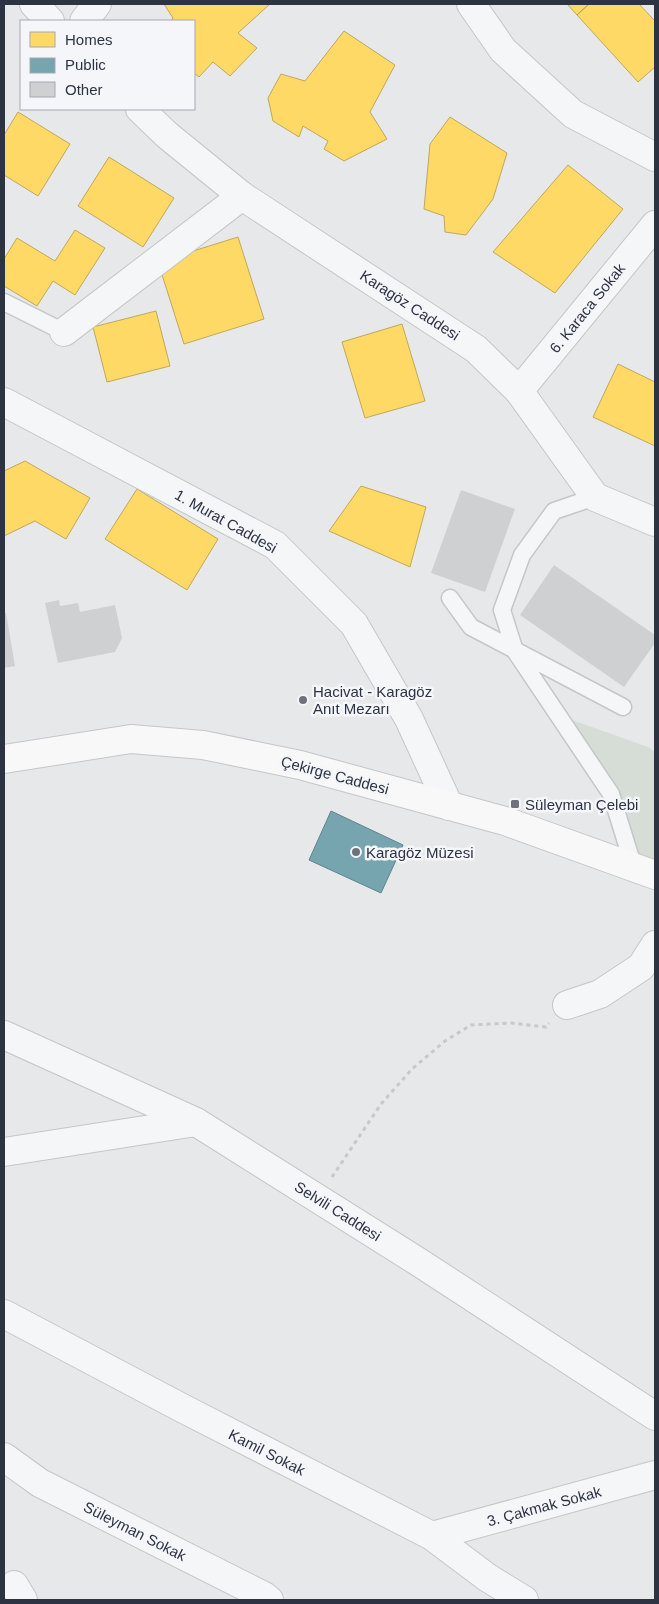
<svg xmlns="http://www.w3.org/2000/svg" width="659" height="1604" viewBox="0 0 659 1604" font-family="Helvetica,sans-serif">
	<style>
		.green { fill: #d6ddd6 }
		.homes { fill: #ffd966; stroke: #c0a75c }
		.public { fill: #76a5af; stroke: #60838f }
		.building { fill: #ced0d2 }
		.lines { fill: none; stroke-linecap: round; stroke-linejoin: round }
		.service-casing { stroke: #c4c6c8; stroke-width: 19 }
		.minor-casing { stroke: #c4c6c8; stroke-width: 30 }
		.tertiary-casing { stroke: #c4c6c8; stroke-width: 30 }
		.secondary-casing { stroke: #c4c6c8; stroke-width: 30 }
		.path { stroke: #c7c8cc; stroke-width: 3; stroke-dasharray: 4 4; stroke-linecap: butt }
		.service { stroke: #f5f6f7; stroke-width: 16 }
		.minor { stroke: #f5f6f7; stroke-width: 28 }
		.tertiary { stroke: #f5f6f7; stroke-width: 28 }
		.secondary { stroke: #f8f8f8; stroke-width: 28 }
		.poi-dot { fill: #6e727d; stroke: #f4f6f9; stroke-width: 2 }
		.labels { text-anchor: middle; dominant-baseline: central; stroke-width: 5; stroke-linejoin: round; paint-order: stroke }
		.street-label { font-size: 15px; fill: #2d3343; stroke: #f4f6f9 }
		.poi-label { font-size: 15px; fill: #2d3343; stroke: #f4f6f9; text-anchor: start }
	</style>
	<rect width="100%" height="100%" fill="#e6e8ea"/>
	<path class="green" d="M 558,715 L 648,747 L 655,752 L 655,875 L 634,868 L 623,828 Z"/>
	<path class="homes" d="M 164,4 L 270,4 L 238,33 L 257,48 L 230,76 L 213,62 L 199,77 L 194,73 L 194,21 L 171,21 L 173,18 Z
		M 567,4 L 589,4 L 577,15 Z
		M 589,4 L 639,4 L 655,21 L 655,67 L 638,82 L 577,15 Z
		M 344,31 L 395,65 L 370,112 L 387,139 L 344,161 L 324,149 L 328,141 L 303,126 L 299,137 L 273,121 L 268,98 L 281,74 L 305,81 Z
		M 18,112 L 70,144 L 38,196 L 4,175 L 4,135 Z
		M 450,117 L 507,153 L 493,199 L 466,235 L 445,232 L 444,216 L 424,209 L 430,144 Z
		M 109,157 L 174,198 L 143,247 L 78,206 Z
		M 568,165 L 623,209 L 555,293 L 493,252 Z
		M 75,230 L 105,248 L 75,295 L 53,281 L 37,306 L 4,286 L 4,259 L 17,238 L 55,261 Z
		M 238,237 L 264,319 L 184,344 L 158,262 Z
		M 156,311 L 170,366 L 107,382 L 93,327 Z
		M 402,324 L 425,401 L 365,418 L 342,342 Z
		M 618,364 L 655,382 L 655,446 L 593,417 Z
		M 25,461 L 90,498 L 66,539 L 35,521 L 4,536 L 4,471 Z
		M 361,486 L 426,507 L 410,567 L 329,531 Z
		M 137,489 L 218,539 L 187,590 L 105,539 Z"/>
	<path class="public" d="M 331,811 L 403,845 L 381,893 L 309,860 Z"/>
	<path class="building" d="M 461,490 L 515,509 L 485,592 L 431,573 Z
		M 554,565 L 655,635 L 655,643 L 624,687 L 520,615 Z
		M 59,600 L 60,606 L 78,603 L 80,612 L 115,605 L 122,638 L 115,652 L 58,663 L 45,603 Z
		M 4,613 L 6,613 L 15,666 L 4,668 Z"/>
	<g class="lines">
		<g class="service-casing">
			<path id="service" d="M 4,302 L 64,332
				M 595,497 L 554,511 L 522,555 L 502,610 L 515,651 L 611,794 L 634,868
				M 450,598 L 471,627 L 623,707"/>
		</g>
		<g class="minor-casing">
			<path id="minor" d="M 84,21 L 97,4
				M 64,332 L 242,196
				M 519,391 L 655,225
				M 567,1005 L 600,994 L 641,967 L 655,945
				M 4,1152 L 196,1122
				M 4,1314 L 182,1408 L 432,1536 L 488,1578 L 524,1600
				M 4,1457 L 40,1483 L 264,1596 L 269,1600
				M 432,1536 L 655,1475
				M 14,1585 L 23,1600"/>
		</g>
		<g class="tertiary-casing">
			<path id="tertiary" d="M 34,4 L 50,21
				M 471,4 L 503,50 L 573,114 L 655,157
				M 140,109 L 167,135 L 242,196 L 476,349 L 519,391 L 595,497 L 655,522
				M 4,402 L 275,545 L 354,624 L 409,719 L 449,806
				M 4,1035 L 196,1122 L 417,1261 L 655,1416"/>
		</g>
		<g class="secondary-casing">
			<path id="secondary" d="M 4,759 L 131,739 L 203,745 L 300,765 L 505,821 L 655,875"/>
		</g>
		<path class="path" d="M 332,1177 L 381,1104 L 412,1069 L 445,1041 L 471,1025 L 511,1023 L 546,1027 L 549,1023"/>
		<use href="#service" class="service"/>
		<use href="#minor" class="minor"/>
		<use href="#tertiary" class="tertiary"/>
		<use href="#secondary" class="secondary"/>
	</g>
	<g class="poi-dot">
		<circle cx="303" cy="700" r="5"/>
		<rect x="510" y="799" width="10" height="10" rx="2.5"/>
		<circle cx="356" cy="852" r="5"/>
	</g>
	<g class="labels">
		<g class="street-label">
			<text transform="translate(410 305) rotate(33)">Karagöz Caddesi</text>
			<text transform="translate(587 308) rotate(-51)">6. Karaca Sokak</text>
			<text transform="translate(226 521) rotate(29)">1. Murat Caddesi</text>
			<text transform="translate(335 775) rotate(15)">Çekirge Caddesi</text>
			<text transform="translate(338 1211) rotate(32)">Selvili Caddesi</text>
			<text transform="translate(267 1452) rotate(27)">Kamil Sokak</text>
			<text transform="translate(544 1506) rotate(-15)">3. Çakmak Sokak</text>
			<text transform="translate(135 1531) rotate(27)">Süleyman Sokak</text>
		</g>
		<g class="poi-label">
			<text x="313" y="691">Hacivat - Karagöz<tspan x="313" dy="17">Anıt Mezarı</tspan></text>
			<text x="525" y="804">Süleyman Çelebi</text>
			<text x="366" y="852">Karagöz Müzesi</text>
		</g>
	</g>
	<rect width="659" height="1604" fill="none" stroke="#2d3343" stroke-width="10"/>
	<rect x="20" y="20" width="175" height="90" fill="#f4f6f9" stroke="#a4a8b0"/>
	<rect x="30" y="32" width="25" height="15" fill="#ffd966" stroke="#a4a8b0"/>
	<text x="65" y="45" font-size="15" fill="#2d3343">Homes</text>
	<rect x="30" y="58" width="25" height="15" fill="#76a5af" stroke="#a4a8b0"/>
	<text x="65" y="70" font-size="15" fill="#2d3343">Public</text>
	<rect x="30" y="82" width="25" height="15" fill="#ced0d2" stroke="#a4a8b0"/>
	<text x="65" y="95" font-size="15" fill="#2d3343">Other</text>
</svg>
